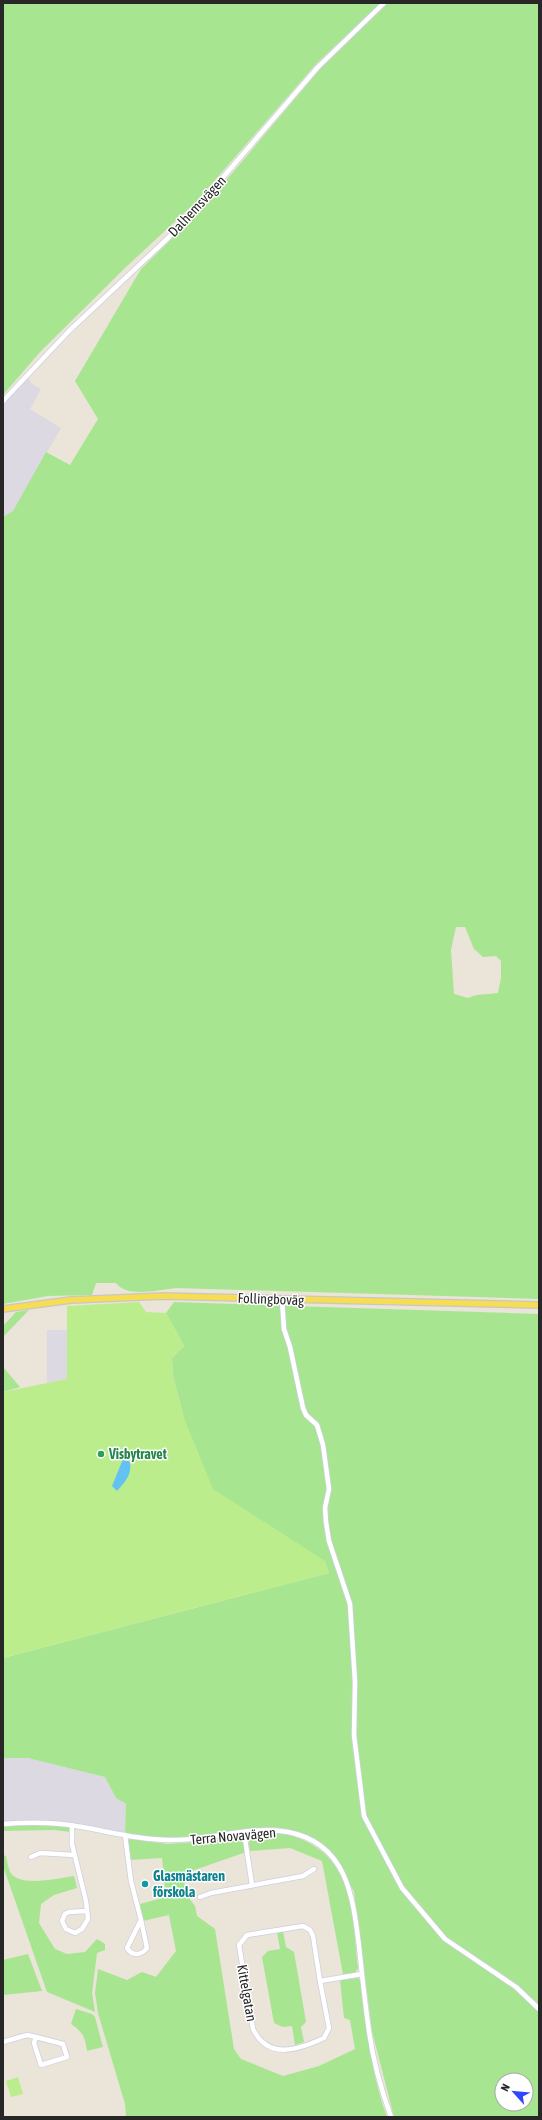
<svg xmlns="http://www.w3.org/2000/svg" width="542" height="2120" viewBox="0 0 542 2120" font-family="'Asap Condensed',sans-serif">
	<style>
		.industrial { fill: #ddd9e2 }
		.green { fill: #a7e591; fill-rule: evenodd }
		.pitch { fill: #bced8c }
		.water { fill: #64c2f3 }
		.lines { fill: none; stroke-linecap: round; stroke-linejoin: round }
		.minor-casing { stroke: #cdcfe2; stroke-width: 6 }
		.major-casing { stroke: #c7c7c7; stroke-width: 8 }
		.minor { stroke: #fff; stroke-width: 4.5 }
		.major { stroke: #f6dd51; stroke-width: 5.5 }
		.leisure-dot { fill: #2e9e5b; stroke: #fff; stroke-width: 1.5 }
		.culture-dot { fill: #0f9aa8; stroke: #fff; stroke-width: 1.5 }
		.labels { text-anchor: middle; dominant-baseline: central; stroke-width: 3; stroke-linejoin: round; paint-order: stroke }
		.street-label { font-size: 14px; fill: #272727; stroke: #fff }
		.leisure-label { font-size: 14px; font-weight: bold; fill: #27864d; stroke: #fff; text-anchor: start }
		.culture-label { font-size: 14px; font-weight: bold; fill: #0d838f; stroke: #fff; text-anchor: start }
	</style>
	<rect width="100%" height="100%" fill="#ebe4d8"/>
	<path class="industrial" d="M 27,377 L 32,384 L 41,389 L 30,409 L 61,428 L 13,512 L 3,517 L 3,405 Z
		M 47,1330 L 67,1330 L 67,1379 L 47,1383 Z
		M 3,1758 L 28,1758 L 105,1777 L 116,1798 L 126,1804 L 125,1833 L 73,1823 L 46,1821 L 3,1822 Z"/>
	<path class="green" d="M 3,3 L 380,3 L 316,64 L 196,202 L 125,268 L 40,352 L 3,395 Z
		M 388,3 L 539,3 L 539,1299 L 176,1288 C 159,1290 126,1298 116,1283 L 96,1283 L 92,1295 L 48,1296 L 3,1304 L 3,517 L 13,511 L 46,452 L 70,465 L 98,419 L 75,381 L 141,269 L 201,210 L 321,68 ZM 456,927 L 465,927 L 474,949 L 483,957 L 496,956 L 501,961 L 501,978 L 498,993 C 487,995 478,993 468,998 L 454,994 L 451,950 Z
		M 174,1302 L 539,1314 L 539,2117 L 394,2117 L 372,2031 L 354,1892 L 337,1859 L 312,1838 L 282,1828 L 269,1827 L 202,1837 L 168,1839 L 125,1833 L 126,1804 L 116,1798 L 105,1777 L 28,1758 L 3,1758 L 3,1658 L 329,1573 L 325,1561 L 3,1600 L 184,1418 L 173,1376 L 172,1358 L 184,1346 L 166,1313 ZM 502,2080 L 526,2080 L 526,2104 L 502,2104 Z
		M 29,1310 L 3,1337 L 3,1326 L 16,1312 Z
		M 3,1367 L 20,1387 L 3,1392 Z
		M 32,1824 L 67,1827 L 70,1829 L 71,1832 L 54,1830 L 3,1831 L 3,1826 Z
		M 272,1831 C 353,1845 351,1901 358,1968 L 355,1973 L 343,1974 L 322,1861 L 290,1848 L 250,1851 L 248,1836 L 250,1833 Z
		M 240,1836 L 243,1838 L 246,1852 L 183,1874 L 186,1894 L 195,1906 L 197,1916 L 215,1929 L 234,2049 L 241,2059 L 283,2076 L 319,2066 L 355,2049 L 350,2020 L 344,2018 L 340,1980 L 358,1978 L 361,1981 C 366,2027 371,2074 387,2117 L 126,2117 L 125,2104 L 98,2013 L 95,1993 L 98,1969 L 127,1980 L 142,1972 L 156,1977 L 176,1951 L 169,1915 L 143,1921 L 140,1904 L 166,1897 L 162,1858 L 129,1860 L 127,1842 L 130,1839 L 168,1844 L 211,1841 Z
		M 3,1855 L 6,1856 C 7,1861 8,1867 10,1872 C 19,1888 59,1878 74,1876 L 77,1888 L 54,1895 L 41,1904 L 39,1923 L 55,1949 L 67,1954 L 85,1952 L 97,1939 L 105,1944 L 105,1950 L 97,1953 L 92,1993 L 95,2012 L 47,1992 L 3,1866 Z
		M 283,1931 L 286,1947 L 294,1952 L 306,2022 L 301,2027 L 304,2042 L 295,2045 L 292,2026 L 283,2027 L 274,2023 L 262,1957 L 268,1951 L 280,1949 L 277,1932 Z
		M 28,1954 L 42,1991 L 3,1995 L 3,1960 Z
		M 76,2009 L 92,2014 L 95,2017 L 103,2047 L 87,2051 C 85,2037 83,2032 71,2024 Z"/>
	<path class="pitch" d="M 139,1302 L 146,1312 L 166,1313 L 184,1346 L 172,1358 L 173,1376 L 184,1418 L 213,1489 L 325,1561 L 329,1573 L 3,1658 L 3,1392 L 67,1379 L 67,1306 Z
		M 18,2077 L 23,2094 L 11,2097 L 6,2081 Z"/>
	<path class="water" d="M 123,1459 L 130,1462 C 132,1475 125,1482 117,1491 L 112,1486 Z"/>
	<g class="lines">
		<g class="minor-casing">
			<path id="minor" d="M 3,401 L 69,331 L 168,238 L 200,204 L 318,67 L 384,3
				M 282,1300 L 284,1329 L 290,1347 L 303,1408 L 306,1415 L 317,1425 L 323,1445 L 329,1489 L 325,1508 L 326,1522 L 329,1541 L 350,1604 L 355,1682 L 354,1735 L 364,1816 L 402,1888 L 445,1939 L 516,1987 L 539,2009
				M 3,1824 C 29,1822 56,1822 82,1827 C 111,1832 140,1840 170,1840 C 209,1841 249,1825 288,1832 C 347,1843 353,1897 359,1946 C 362,1975 365,2003 369,2031 C 373,2061 381,2089 391,2117
				M 72,1825 L 72,1844 L 86,1901 L 88,1919 L 82,1929 L 75,1933 L 66,1929 L 62,1921 L 65,1914 L 69,1912 L 86,1911
				M 244,1832 L 252,1885
				M 125,1835 L 131,1881 L 141,1920 L 127,1948 C 132,1956 141,1956 147,1948 L 141,1920
				M 31,1857 L 40,1853 L 74,1855
				M 200,1897 L 211,1893 L 303,1876 L 314,1869
				M 320,1981 L 329,2028 L 324,2038 C 298,2050 268,2060 253,2029 L 239,1945 L 247,1935 L 303,1926 L 310,1930 L 313,1936 L 320,1981 L 362,1974
				M 3,2042 L 27,2035 L 36,2037 L 34,2043 L 41,2065 L 67,2057 L 63,2044 L 36,2037"/>
		</g>
		<g class="major-casing">
			<path id="major" d="M 3,1309 L 71,1300 L 164,1296 L 539,1305"/>
		</g>
		<use href="#minor" class="minor"/>
		<use href="#major" class="major"/>
	</g>
	<circle class="leisure-dot" cx="101" cy="1454" r="4"/>
	<circle class="culture-dot" cx="145" cy="1884" r="4"/>
	<g class="labels">
		<g class="street-label">
			<text transform="translate(197 206) rotate(-47)">Dalhemsvägen</text>
			<text transform="translate(271 1299) rotate(2)">Follingboväg</text>
			<text transform="translate(233 1836) rotate(-5)">Terra Novavägen</text>
			<text transform="translate(247 1993) rotate(80)">Kittelgatan</text>
		</g>
		<g class="leisure-label">
			<text x="109" y="1454">Visbytravet</text>
		</g>
		<g class="culture-label">
			<text x="153" y="1876">Glasmästaren<tspan x="153" dy="16">förskola</tspan></text>
		</g>
	</g>
	<rect width="542" height="2120" fill="none" stroke="#272727" stroke-width="8"/>
	<g transform="translate(514 2092) rotate(297)"><circle r="19" fill="#ffffff" stroke="#a9a9a9"/>
	<path d="M0-3L7 15L0 10L-7 15Z" fill="#3146ff"/>
	<text y="-6" font-size="11" font-weight="bold" text-anchor="middle" fill="#272727">N</text>
	</g>
</svg>
